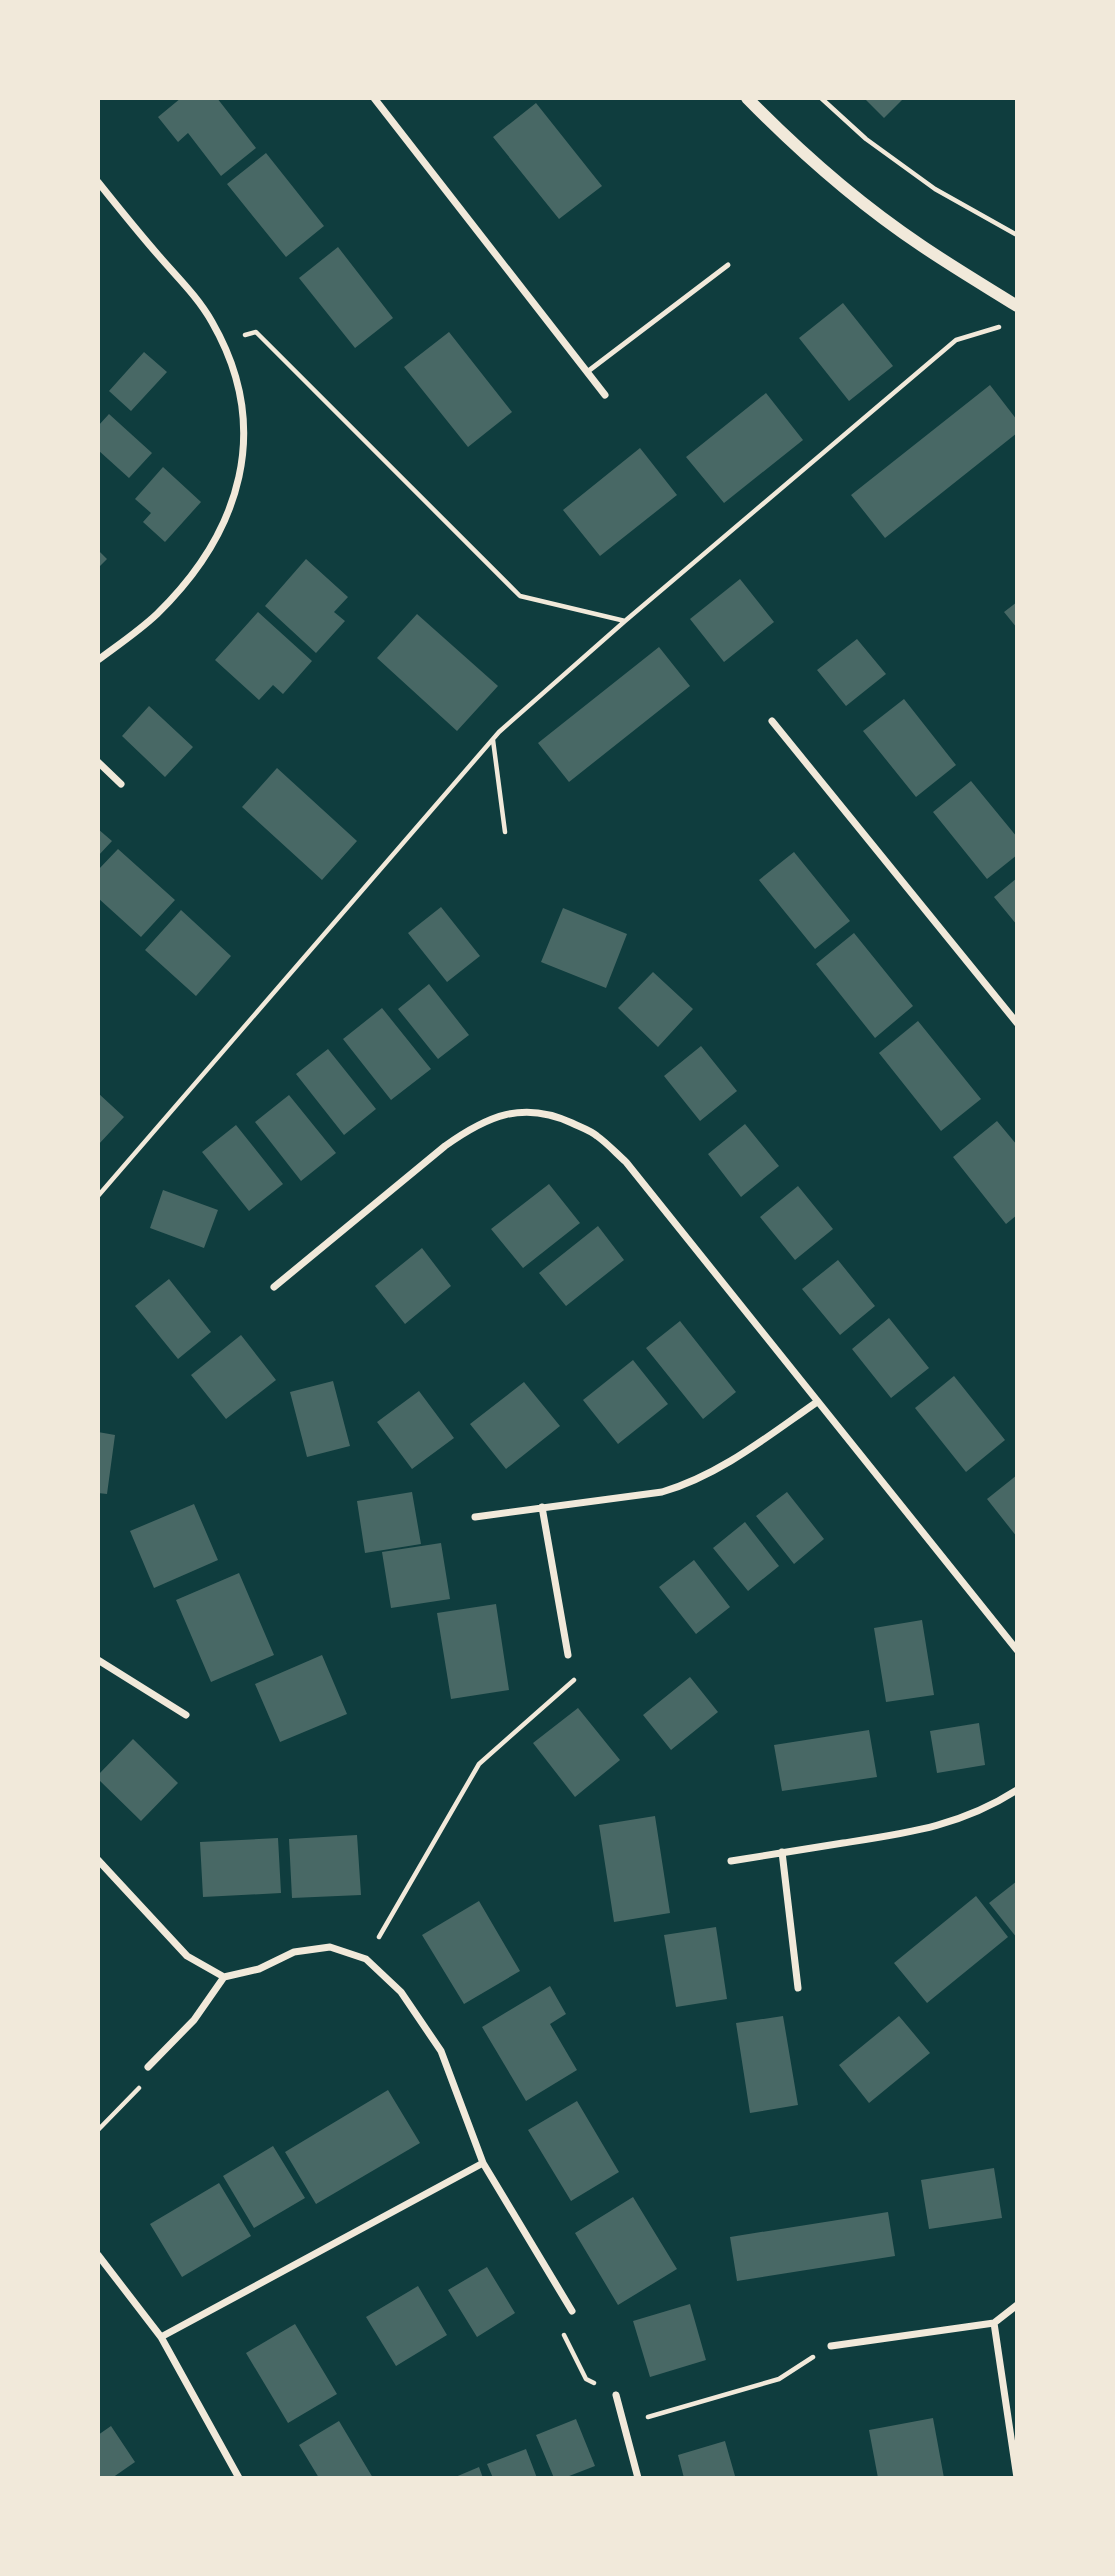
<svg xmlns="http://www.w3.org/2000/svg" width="1115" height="2576" viewBox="0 0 1115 2576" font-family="'Roboto Condensed',sans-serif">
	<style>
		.building { fill: #486865 }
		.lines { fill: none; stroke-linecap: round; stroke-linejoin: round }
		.path { stroke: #f1e9da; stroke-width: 4.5 }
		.service { stroke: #f1e9da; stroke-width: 5 }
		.minor { stroke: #f1e9da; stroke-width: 7 }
		.tertiary { stroke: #f1e9da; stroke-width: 12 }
	</style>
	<rect width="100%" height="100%" fill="#0f3d3e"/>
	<path class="building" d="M 181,98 L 217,98 L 256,148 L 221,176 L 188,133 L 178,142 L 158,117 Z
		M 864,98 L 904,98 L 884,118 Z
		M 536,103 L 602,186 L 559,219 L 493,137 Z
		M 266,153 L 324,226 L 286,257 L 227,184 Z
		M 338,247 L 393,318 L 355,348 L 299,278 Z
		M 843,303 L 893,366 L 849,401 L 799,338 Z
		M 449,332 L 512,412 L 468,447 L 404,367 Z
		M 144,352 L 167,372 L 131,411 L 109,391 Z
		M 990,385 L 1017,420 L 1017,433 L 885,538 L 851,495 Z
		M 766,393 L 803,440 L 724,503 L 686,457 Z
		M 109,414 L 152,453 L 129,478 L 98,450 L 98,426 Z
		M 640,448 L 677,495 L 600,556 L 563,510 Z
		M 163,467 L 201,502 L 165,542 L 143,522 L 151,513 L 135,499 Z
		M 98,550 L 107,559 L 98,568 Z
		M 306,559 L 348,597 L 334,612 L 345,621 L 316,653 L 265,606 Z
		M 740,579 L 774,622 L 724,662 L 690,619 Z
		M 1017,602 L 1017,628 L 1004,612 Z
		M 258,612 L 312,661 L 283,694 L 273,685 L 259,700 L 215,660 Z
		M 417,614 L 498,686 L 457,731 L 377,658 Z
		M 857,639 L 886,674 L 846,706 L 817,670 Z
		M 659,647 L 690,686 L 569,782 L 538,743 Z
		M 904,699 L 956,765 L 916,797 L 863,731 Z
		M 149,706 L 193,747 L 165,777 L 122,736 Z
		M 277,768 L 357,841 L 322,880 L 242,807 Z
		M 971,781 L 1017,837 L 1017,855 L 987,879 L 933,812 Z
		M 98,829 L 112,841 L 98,856 Z
		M 118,849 L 175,900 L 141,937 L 98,898 L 98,870 Z
		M 794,852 L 850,921 L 815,949 L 759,880 Z
		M 1017,878 L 1017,925 L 994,897 Z
		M 441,907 L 480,956 L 447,982 L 408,933 Z
		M 563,908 L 627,934 L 606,988 L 541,962 Z
		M 181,910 L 231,956 L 196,996 L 145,950 Z
		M 854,933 L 913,1006 L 875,1038 L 816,964 Z
		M 653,972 L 693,1009 L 658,1047 L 618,1008 Z
		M 429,984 L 469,1035 L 438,1059 L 398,1009 Z
		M 382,1008 L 431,1069 L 391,1100 L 343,1039 Z
		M 918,1021 L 981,1099 L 941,1131 L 879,1053 Z
		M 701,1046 L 737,1091 L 700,1121 L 664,1076 Z
		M 328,1049 L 376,1109 L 344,1135 L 296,1074 Z
		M 98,1093 L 124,1117 L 98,1145 Z
		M 289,1095 L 336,1153 L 301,1181 L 255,1122 Z
		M 997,1121 L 1017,1145 L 1017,1215 L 1006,1224 L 953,1157 Z
		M 745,1124 L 779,1166 L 741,1197 L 708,1154 Z
		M 236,1125 L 283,1184 L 249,1211 L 202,1152 Z
		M 549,1184 L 580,1223 L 523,1268 L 491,1229 Z
		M 798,1186 L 833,1229 L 795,1260 L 760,1217 Z
		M 163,1190 L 218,1210 L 204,1248 L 150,1228 Z
		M 598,1226 L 624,1260 L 566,1306 L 539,1273 Z
		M 422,1248 L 451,1286 L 405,1324 L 375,1286 Z
		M 838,1260 L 875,1306 L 840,1335 L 802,1289 Z
		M 169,1279 L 211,1332 L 178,1359 L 135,1306 Z
		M 889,1318 L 929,1368 L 891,1398 L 852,1349 Z
		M 680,1321 L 736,1392 L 703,1419 L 646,1348 Z
		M 241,1335 L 276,1380 L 226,1419 L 191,1375 Z
		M 633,1360 L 668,1404 L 618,1444 L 583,1400 Z
		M 954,1376 L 1005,1440 L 966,1472 L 915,1408 Z
		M 333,1381 L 350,1446 L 307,1457 L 290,1392 Z
		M 524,1382 L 560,1426 L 506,1469 L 470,1424 Z
		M 419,1391 L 454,1438 L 412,1469 L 377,1422 Z
		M 98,1432 L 115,1435 L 107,1494 L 98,1493 Z
		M 1017,1475 L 1017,1537 L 987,1499 Z
		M 412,1492 L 421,1544 L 365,1553 L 357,1501 Z
		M 787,1492 L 824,1539 L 794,1564 L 756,1516 Z
		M 194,1504 L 218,1560 L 154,1588 L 130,1531 Z
		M 745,1522 L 779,1566 L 748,1591 L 713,1548 Z
		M 441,1543 L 450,1599 L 391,1608 L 382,1552 Z
		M 694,1560 L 730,1607 L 696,1634 L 659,1587 Z
		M 239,1573 L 274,1655 L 211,1682 L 176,1600 Z
		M 496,1604 L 509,1690 L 451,1699 L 437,1613 Z
		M 922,1620 L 934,1695 L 886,1702 L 874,1628 Z
		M 322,1655 L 347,1714 L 280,1742 L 255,1684 Z
		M 690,1677 L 718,1712 L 671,1750 L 643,1715 Z
		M 578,1708 L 620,1760 L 575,1797 L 533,1743 Z
		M 979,1723 L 985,1765 L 937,1773 L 930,1731 Z
		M 869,1730 L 877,1777 L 782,1791 L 774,1745 Z
		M 133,1739 L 178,1783 L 141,1821 L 98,1779 L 98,1775 Z
		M 655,1816 L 670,1913 L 614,1922 L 599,1825 Z
		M 357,1835 L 361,1895 L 292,1898 L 289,1839 Z
		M 278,1838 L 281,1893 L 203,1897 L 200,1842 Z
		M 1017,1881 L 1017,1938 L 989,1903 Z
		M 976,1896 L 1008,1937 L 927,2003 L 894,1963 Z
		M 479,1901 L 520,1971 L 464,2004 L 422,1935 Z
		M 716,1927 L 727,1999 L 676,2007 L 664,1935 Z
		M 550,1986 L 566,2014 L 550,2024 L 577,2070 L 526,2101 L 482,2027 Z
		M 783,2016 L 798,2105 L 750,2113 L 736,2023 Z
		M 899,2016 L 930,2053 L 869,2103 L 839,2065 Z
		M 388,2090 L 420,2143 L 316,2204 L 285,2152 Z
		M 577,2101 L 619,2172 L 571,2201 L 528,2130 Z
		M 273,2146 L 305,2198 L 254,2228 L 223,2176 Z
		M 994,2168 L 1002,2218 L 929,2229 L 921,2180 Z
		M 219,2183 L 251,2236 L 182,2277 L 150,2224 Z
		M 633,2197 L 677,2269 L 618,2305 L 575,2233 Z
		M 888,2212 L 895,2256 L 737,2281 L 730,2237 Z
		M 487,2267 L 515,2313 L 477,2337 L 448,2290 Z
		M 418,2286 L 447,2335 L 396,2366 L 366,2317 Z
		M 690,2304 L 706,2360 L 650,2377 L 633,2321 Z
		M 295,2324 L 337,2394 L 288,2423 L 246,2353 Z
		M 933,2418 L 944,2478 L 878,2478 L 869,2430 Z
		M 576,2419 L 595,2466 L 564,2478 L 554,2478 L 536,2435 Z
		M 339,2421 L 373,2478 L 319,2478 L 299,2445 Z
		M 111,2426 L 135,2462 L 112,2478 L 98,2478 L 98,2435 Z
		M 725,2441 L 735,2476 L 728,2478 L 684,2478 L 678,2455 Z
		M 526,2449 L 537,2478 L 493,2478 L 487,2464 Z
		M 479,2467 L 483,2478 L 453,2478 Z"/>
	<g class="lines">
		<path class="path" d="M 821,98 L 866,139 L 935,189 L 1017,235
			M 245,335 L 256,332 L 520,596 L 625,621
			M 493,740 L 505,832
			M 98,1196 L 499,732 L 625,621 L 956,340 L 999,327
			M 379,1937 L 479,1764 L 574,1680
			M 98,2130 L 139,2088
			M 564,2335 L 586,2379 L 594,2383
			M 648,2417 L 779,2379 L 813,2357"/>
		<path class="service" d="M 587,372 L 728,265"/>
		<path class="minor" d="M 374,98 L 605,395
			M 98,182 C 118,207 138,232 159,256 C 177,277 198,297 212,322 C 273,428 241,532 157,614 C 139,631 118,645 98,660
			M 772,721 L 1017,1023
			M 98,762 L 121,784
			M 274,1287 L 445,1146 C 487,1116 523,1100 572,1123 C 580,1127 590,1130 597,1136 C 607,1143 616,1153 626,1162 L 1017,1650
			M 542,1507 L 568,1655
			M 475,1517 L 662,1492 C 720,1475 768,1436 817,1402
			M 98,1660 L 186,1715
			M 782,1852 L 798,1988
			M 98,1860 L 187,1956 L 224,1977 L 259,1969 L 294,1952 L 330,1947 L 366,1959 L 401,1992 L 441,2051 L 483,2163 L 572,2311
			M 731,1861 C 768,1855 806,1849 843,1843 C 908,1833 961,1826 1017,1790
			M 148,2067 L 194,2020 L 224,1977
			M 98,2255 L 161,2337 L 239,2478
			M 161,2337 L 483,2163
			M 831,2346 L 994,2323
			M 616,2395 L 638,2478
			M 1017,2478 L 994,2323 L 1017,2305"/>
		<path class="tertiary" d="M 747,98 C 800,152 859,204 922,246 C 953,267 985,286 1017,306"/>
	</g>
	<rect width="1115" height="2576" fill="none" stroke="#f1e9da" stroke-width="200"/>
</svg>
